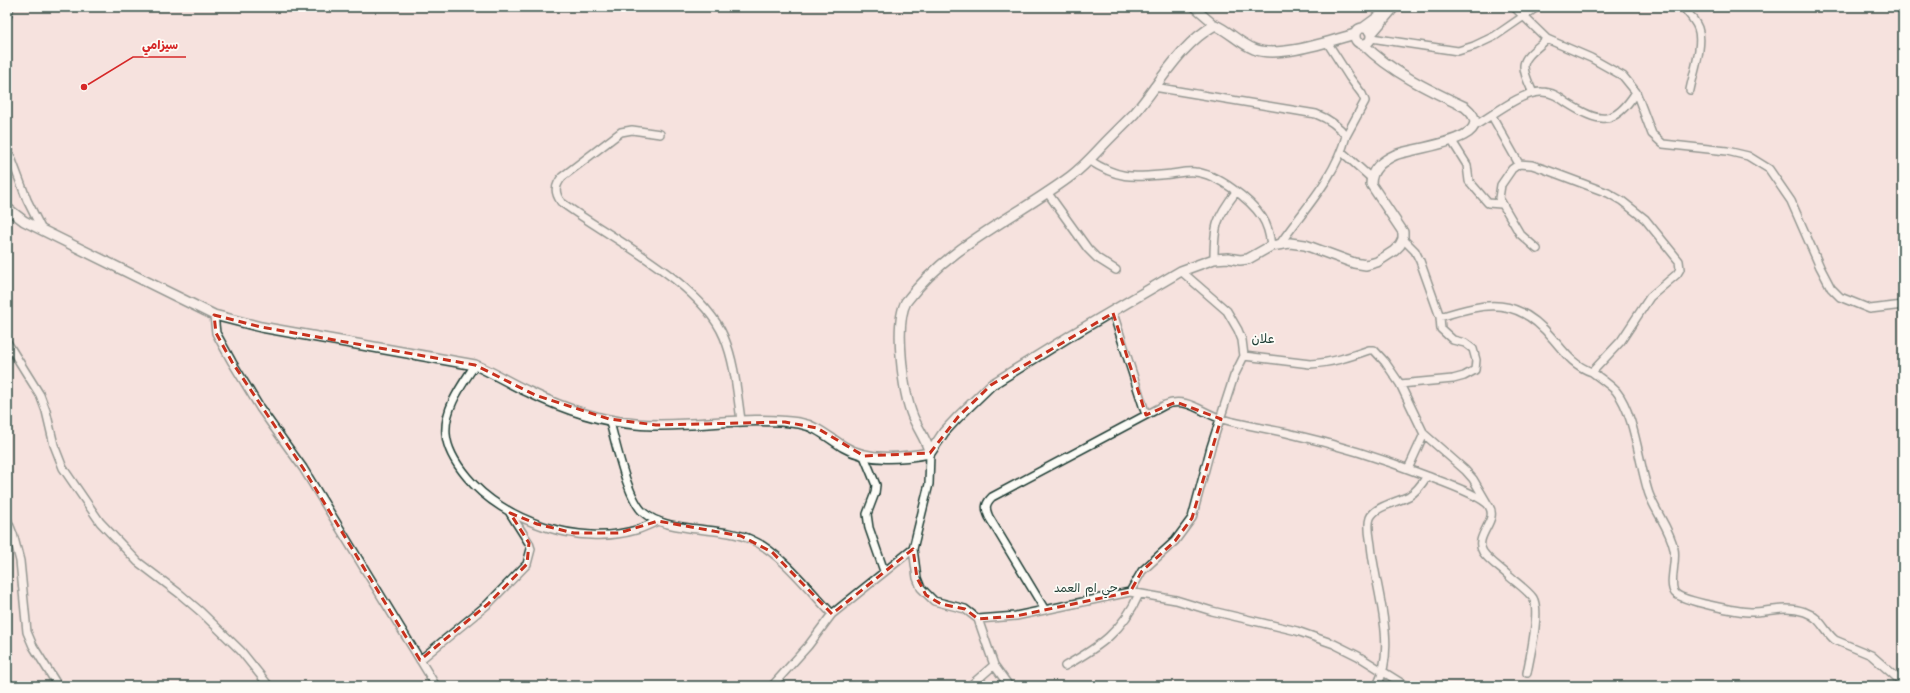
<svg xmlns="http://www.w3.org/2000/svg" width="1910" height="693" viewBox="0 0 1910 693" font-family="Kalam,'Playpen Sans Arabic',sans-serif">
	<style>
		.lines { fill: none; stroke-linecap: round; stroke-linejoin: round }
		.minor-casing { stroke: #1f3d34; stroke-width: 10 }
		.tertiary-casing { stroke: #1f3d34; stroke-width: 12 }
		.minor { stroke: #fdfcf7; stroke-width: 7 }
		.tertiary { stroke: #fdfcf7; stroke-width: 9 }
		.marked { fill: none; stroke: #c8321e; stroke-width: 3; stroke-dasharray: 8 5; stroke-linejoin: round }
		.labels { text-anchor: middle; dominant-baseline: central; stroke-width: 3.5; stroke-linejoin: round; paint-order: stroke }
		.neighbourhood-label { font-size: 12px; fill: #1f3d34; stroke: #fdfcf7 }
		.quarter-label { font-size: 13px; fill: #1f3d34; stroke: #fdfcf7 }
		.leader { fill: none; stroke: #d62828; stroke-width: 1.5 }
		.callout-dot { fill: #d62828; stroke: #fdfcf7; stroke-width: 1.5 }
		.callout-label { font-size: 12px; text-anchor: middle; font-weight: bold; fill: #d62828; stroke: #fdfcf7; stroke-width: 3.5; stroke-linejoin: round; paint-order: stroke }
	</style>
	<rect width="100%" height="100%" fill="#f5e2de"/>
	<filter id="ink" filterUnits="userSpaceOnUse"><feTurbulence type="fractalNoise" baseFrequency=".025" numOctaves="2"/><feDisplacementMap in="SourceGraphic" scale="8" xChannelSelector="R" yChannelSelector="G"/><feConvolveMatrix kernelMatrix="1 2 1 2 8 2 1 2 1" color-interpolation-filters="sRGB"/></filter>
	<g filter="url(#ink)">
		<g class="lines">
			<g class="minor-casing">
				<path id="minor" d="M 1194,7 L 1215,25
					M 1514,7 L 1547,39 L 1591,58 L 1623,76 L 1636,92 L 1652,134 L 1663,144 L 1727,151 L 1748,156 L 1769,169 L 1791,201 L 1820,267 L 1831,288 L 1840,297 L 1870,309 L 1903,305
					M 1683,7 C 1688,13 1695,20 1698,28 C 1704,44 1693,74 1690,90
					M 7,17 L 10,7
					M 1371,38 L 1458,51 L 1474,46 L 1495,36 L 1537,7
					M 1327,42 L 1350,78 L 1362,94 L 1365,101 L 1346,136
					M 1154,87 L 1316,114 C 1329,119 1338,125 1346,136 C 1335,178 1304,209 1280,244
					M 1533,93 C 1518,60 1521,62 1547,39
					M 1492,116 L 1519,164
					M 1474,126 C 1492,116 1522,91 1542,92 C 1552,92 1559,97 1567,103 C 1599,123 1614,127 1636,92
					M 660,134 L 632,130 L 621,132 L 562,177 C 555,186 554,192 561,202 C 608,237 701,282 724,337 C 735,363 737,393 741,420
					M 1452,141 L 1467,165 L 1469,181 L 1488,203 L 1501,204
					M 7,147 L 27,200 L 42,230
					M 1342,152 L 1371,178
					M 1089,160 C 1121,181 1135,177 1171,174 C 1179,173 1187,171 1195,172 C 1217,174 1250,199 1262,217 C 1268,226 1270,236 1271,246
					M 1047,192 L 1088,249 L 1097,258 L 1116,270
					M 1214,259 C 1214,226 1216,218 1236,192
					M 1113,313 L 1146,415
					M 214,315 L 216,333 L 232,362 L 260,408 L 303,468 L 436,686
					M 1440,317 C 1487,302 1518,296 1553,339 C 1565,353 1574,366 1592,372 L 1621,341 L 1650,297 L 1677,274 L 1680,269 L 1679,261 L 1645,219 L 1622,201 L 1608,193 L 1544,169 L 1532,165 L 1519,164 L 1512,169 L 1501,185 L 1499,198 L 1520,234 L 1537,249
					M 7,342 L 40,395 L 46,411 L 54,445 L 63,468 L 100,522 L 138,562 L 180,594 L 201,612 L 241,651 L 269,686
					M 1244,356 L 1310,364 C 1331,363 1349,357 1369,350 L 1374,350 L 1385,362 L 1400,384 L 1453,379 L 1464,376 L 1475,370 L 1476,360 L 1473,349 L 1465,343 L 1453,340 L 1441,329 L 1440,317 L 1420,261 L 1415,251 L 1403,239
					M 475,365 C 462,385 444,408 446,434 C 447,450 457,465 467,477 C 503,521 580,547 636,530 C 643,528 651,524 658,521
					M 1592,372 C 1600,378 1609,384 1616,391 C 1635,414 1639,465 1649,494 C 1656,513 1670,529 1674,549 C 1677,561 1668,584 1675,593 C 1682,601 1739,612 1751,612 C 1769,612 1786,605 1805,612 C 1822,618 1823,630 1835,640 L 1871,655 L 1903,683
					M 1400,384 L 1424,434 L 1465,470 L 1473,479 L 1487,503
					M 609,419 C 616,442 627,499 644,513 C 656,523 674,526 689,528 C 710,531 733,531 752,540 C 780,552 811,592 832,614
					M 864,456 L 876,485 L 875,493 L 867,514 L 869,528 L 884,571
					M 1408,469 L 1424,434
					M 1427,476 C 1440,481 1483,496 1489,506 C 1499,521 1473,536 1483,552 C 1489,561 1502,569 1510,577 C 1517,583 1527,590 1533,598 C 1541,611 1530,657 1527,673
					M 7,519 L 13,534 L 20,561 L 27,632 L 33,646 L 58,686
					M 913,549 L 917,578 L 921,588 L 934,601 L 965,609 L 978,619 L 994,665 L 1009,686
					M 1130,592 L 1142,571 L 1175,541 L 1192,518 L 1211,447 L 1234,376 L 1244,356 L 1242,340 L 1238,330 L 1227,311 L 1181,271
					M 1045,610 L 989,517 C 985,508 985,504 992,497 L 1165,405 C 1186,396 1202,413 1222,419 C 1243,425 1265,428 1287,433 C 1335,444 1381,458 1427,476 C 1422,484 1417,491 1409,496 C 1398,502 1375,506 1370,518 C 1367,526 1370,537 1371,545 C 1375,589 1398,645 1377,686
					M 978,619 L 1016,616 L 1130,592 L 1176,600 L 1212,611 L 1297,631 L 1334,644 L 1358,656 L 1406,686
					M 420,660 L 488,604 L 527,564 L 531,549 L 529,543 L 510,513
					M 1065,666 C 1099,647 1123,631 1139,594
					M 772,686 L 808,646 L 832,614 L 913,549 L 929,484 L 930,453
					M 970,686 L 994,665"/>
			</g>
			<g class="tertiary-casing">
				<path id="tertiary" d="M 1363,28 L 1385,12
					M1355 36a8 8 0 1 1 16 0a8 8 0 1 1-16 0Z
					M 1371,34 L 1394,7
					M 7,208 L 24,221 L 42,230 L 214,315 L 261,327 L 475,365 C 494,373 511,384 529,392 C 562,408 600,421 636,424 C 691,429 745,415 799,423 C 817,426 829,438 844,447 C 869,462 902,458 930,453 L 944,432 L 958,417 L 991,385 L 1070,336 L 1181,271 L 1214,259 L 1228,258 L 1240,260 L 1248,259 L 1271,246 L 1290,243 L 1305,245 L 1354,263 L 1366,265 L 1377,262 L 1394,251 L 1400,245 L 1403,239 L 1403,232 L 1371,184 C 1371,169 1382,161 1395,155 C 1410,148 1505,140 1465,107 C 1429,90 1391,72 1363,44
					M 930,453 C 926,439 918,429 913,417 C 903,393 894,324 906,302 C 949,245 1015,218 1071,176 C 1086,165 1097,151 1110,138 C 1118,130 1126,122 1134,114 C 1160,84 1179,45 1215,25 C 1229,31 1239,43 1254,49 C 1278,59 1330,41 1355,34"/>
			</g>
			<use href="#minor" class="minor"/>
			<use href="#tertiary" class="tertiary"/>
		</g>
	</g>
	<path d="M0 0H1910V693H0ZM 1113,313 L 1146,415 L 1176,402 L 1221,419 L 1192,518 L 1175,541 L 1142,571 L 1130,592 L 1016,616 L 978,619 L 965,609 L 941,604 L 926,595 L 917,578 L 913,549 L 832,614 L 772,552 L 741,536 L 658,521 L 619,533 L 574,533 L 537,524 L 510,513 L 529,543 L 527,564 L 488,604 L 420,660 L 303,468 L 232,362 L 216,333 L 214,315 L 261,327 L 475,365 L 535,395 L 609,419 L 656,425 L 785,422 L 817,428 L 864,456 L 930,453 L 958,417 L 991,385 Z" fill="#f5e2de" fill-opacity=".55" fill-rule="evenodd"/>
	<path class="marked" d="M 1113,313 L 1146,415 L 1176,402 L 1221,419 L 1192,518 L 1175,541 L 1142,571 L 1130,592 L 1016,616 L 978,619 L 965,609 L 941,604 L 926,595 L 917,578 L 913,549 L 832,614 L 772,552 L 741,536 L 658,521 L 619,533 L 574,533 L 537,524 L 510,513 L 529,543 L 527,564 L 488,604 L 420,660 L 303,468 L 232,362 L 216,333 L 214,315 L 261,327 L 475,365 L 535,395 L 609,419 L 656,425 L 785,422 L 817,428 L 864,456 L 930,453 L 958,417 L 991,385 Z"/>
	<g class="labels">
		<g class="neighbourhood-label">
			<text x="1086" y="588">حي ام العمد</text>
		</g>
		<g class="quarter-label">
			<text x="1263" y="339">علان</text>
		</g>
	</g>
	<path class="leader" d="M84 87L133 57H186"/>
	<circle class="callout-dot" cx="84" cy="87" r="4"/>
	<g class="callout-label">
		<text x="160" y="49">سيزامي</text>
	</g>
	<rect width="1910" height="693" fill="none" stroke="#fdfcf7" stroke-width="24"/>
	<rect x="12" y="12" width="1886" height="669" fill="none" stroke="#1f3d34" stroke-width="1.5" filter="url(#ink)"/>
</svg>
